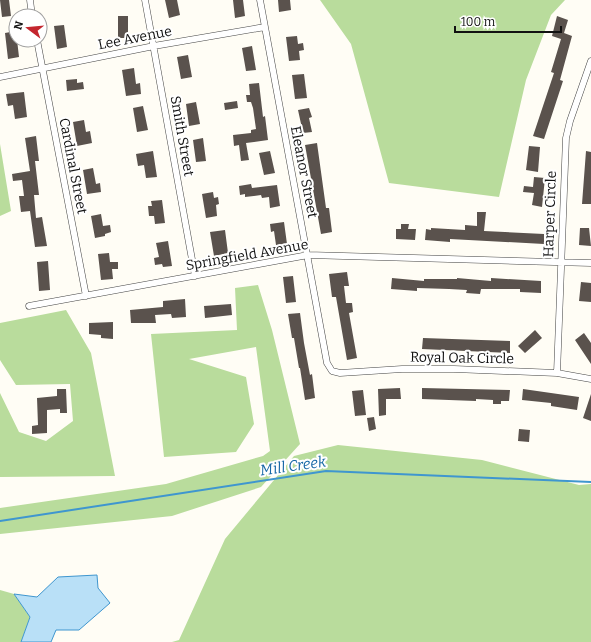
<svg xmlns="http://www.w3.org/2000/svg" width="591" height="642" viewBox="0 0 591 642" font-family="Bitter,serif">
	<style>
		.forest { fill: #b9dc9c }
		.water { fill: #b9e0f7; stroke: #3f96cf }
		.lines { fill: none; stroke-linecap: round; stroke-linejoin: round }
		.stream { stroke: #3f96cf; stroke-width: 2 }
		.building { fill: #5a524d }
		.street-casing { stroke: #444; stroke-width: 7 }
		.street { stroke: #fff; stroke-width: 6 }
		.labels { text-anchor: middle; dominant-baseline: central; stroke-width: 4; stroke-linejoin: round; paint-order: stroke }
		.street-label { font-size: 14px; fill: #111; stroke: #fff }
		.water-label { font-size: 15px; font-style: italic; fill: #1768a6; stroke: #fff }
	</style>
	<rect width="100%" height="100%" fill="#fffdf5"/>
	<path class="forest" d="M 320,0 L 565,0 L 551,15 L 526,80 L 499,197 L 389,183 L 351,44 Z
		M 0,144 L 11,211 L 0,216 Z
		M 258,285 L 272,330 L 300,444 L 261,487 L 172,516 L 0,534 L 0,508 L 166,484 L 263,456 L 270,451 L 256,347 L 189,359 L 246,377 L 254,424 L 236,452 L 164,457 L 151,334 L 237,330 L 235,288 Z
		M 66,310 L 91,353 L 115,476 L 0,477 L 0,393 L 19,432 L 46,441 L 73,421 L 70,384 L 16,385 L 0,360 L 0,323 Z
		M 338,445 L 482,460 L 579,485 L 591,484 L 591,642 L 172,642 L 179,640 L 225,539 L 294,456 Z
		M 0,590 L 14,594 L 30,617 L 21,642 L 0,642 Z"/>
	<path class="water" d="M 97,575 L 98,588 L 110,603 L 79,630 L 56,630 L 51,642 L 21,642 L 30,617 L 14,594 L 37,597 L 58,577 Z"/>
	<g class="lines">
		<path class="stream" d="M 0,521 L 326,471 L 591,482"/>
	</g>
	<path class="building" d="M 0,0 L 9,0 L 11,16 L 2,17 Z
		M 165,0 L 177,0 L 180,15 L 169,18 Z
		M 233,0 L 243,0 L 245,16 L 235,18 Z
		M 278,0 L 290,0 L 291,10 L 279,12 Z
		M 118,16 L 128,16 L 128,38 L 118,38 Z
		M 557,16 L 568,20 L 564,33 L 572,36 L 560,80 L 563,81 L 544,139 L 533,136 L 554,73 L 551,72 L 561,39 L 552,36 Z
		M 64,25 L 67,47 L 57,49 L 54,26 Z
		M 16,31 L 19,57 L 8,59 L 5,33 Z
		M 297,36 L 298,44 L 303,43 L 304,50 L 299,51 L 300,60 L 289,61 L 286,37 Z
		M 252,46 L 256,70 L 246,71 L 242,48 Z
		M 188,55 L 192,77 L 181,79 L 177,57 Z
		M 134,68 L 136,84 L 140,83 L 141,94 L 126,96 L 122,70 Z
		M 304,74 L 307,98 L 295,99 L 292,75 Z
		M 77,79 L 77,83 L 83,82 L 84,89 L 67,91 L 66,80 Z
		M 259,83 L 263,117 L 265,116 L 268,140 L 246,143 L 249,160 L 241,161 L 239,145 L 234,146 L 233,135 L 251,133 L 251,130 L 256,129 L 253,108 L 251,102 L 247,102 L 246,95 L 250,95 L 249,84 Z
		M 24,92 L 27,117 L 15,119 L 13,105 L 8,106 L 6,94 Z
		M 237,101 L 238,108 L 225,110 L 224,103 Z
		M 196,102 L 200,124 L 189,126 L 186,104 Z
		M 143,106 L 148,130 L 137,132 L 133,108 Z
		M 309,108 L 312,117 L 309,118 L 312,132 L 303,133 L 298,110 Z
		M 84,120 L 86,132 L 90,131 L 92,143 L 77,146 L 73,122 Z
		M 36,136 L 39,161 L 35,161 L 39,195 L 34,195 L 36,218 L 42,217 L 47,246 L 35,247 L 30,211 L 21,212 L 19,196 L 24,196 L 22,180 L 13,181 L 12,174 L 30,171 L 25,138 Z
		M 203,138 L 206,161 L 196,162 L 193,140 Z
		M 317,143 L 326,208 L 329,208 L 332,232 L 321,234 L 305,145 Z
		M 529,146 L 540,147 L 538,172 L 526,170 Z
		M 153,151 L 157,177 L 146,178 L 144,165 L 138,166 L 136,154 Z
		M 270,151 L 275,173 L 264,175 L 259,153 Z
		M 586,151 L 591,152 L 591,204 L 582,204 Z
		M 93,168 L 96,184 L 100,183 L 101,192 L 87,194 L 83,170 Z
		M 534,177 L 545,178 L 542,207 L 532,205 L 534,193 L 523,192 L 524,186 L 533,187 Z
		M 251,184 L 252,188 L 277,185 L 280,206 L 270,208 L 269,197 L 262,198 L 261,195 L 245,197 L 245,194 L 240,195 L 239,186 Z
		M 213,192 L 214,198 L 218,197 L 219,204 L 216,205 L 217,216 L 206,218 L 202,194 Z
		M 162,200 L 165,223 L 155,224 L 154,216 L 149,216 L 148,206 L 152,206 L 151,201 Z
		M 477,212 L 486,212 L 484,231 L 544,234 L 544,244 L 450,239 L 450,242 L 425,240 L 426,229 L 431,230 L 431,228 L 465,230 L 465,225 L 477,226 Z
		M 101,214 L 103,226 L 110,225 L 111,232 L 105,234 L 105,236 L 95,238 L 91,216 Z
		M 284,222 L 287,244 L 276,245 L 274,231 L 271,232 L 270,224 Z
		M 401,224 L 409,224 L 408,229 L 416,229 L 415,240 L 396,239 L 396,229 L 401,229 Z
		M 580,228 L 589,228 L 591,246 L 579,245 Z
		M 225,230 L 228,253 L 214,256 L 210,232 Z
		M 168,241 L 172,266 L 163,267 L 162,264 L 155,265 L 154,258 L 159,257 L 156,243 Z
		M 109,253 L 110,262 L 118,262 L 118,269 L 112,269 L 113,279 L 101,280 L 98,254 Z
		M 48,261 L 50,290 L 39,291 L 37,262 Z
		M 347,272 L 349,286 L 344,286 L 346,303 L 352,303 L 353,312 L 349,313 L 357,358 L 347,360 L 336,297 L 332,297 L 329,274 Z
		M 293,276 L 296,302 L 286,303 L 283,277 Z
		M 392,278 L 424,281 L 424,279 L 457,279 L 457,278 L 491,281 L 491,278 L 541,281 L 541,293 L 520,292 L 520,289 L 481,289 L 480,294 L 466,293 L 467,290 L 449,289 L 417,288 L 417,291 L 391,289 Z
		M 581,282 L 591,283 L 591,302 L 579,301 Z
		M 185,299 L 186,317 L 172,318 L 171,314 L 155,315 L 156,323 L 131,323 L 130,310 L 163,307 L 163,301 Z
		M 231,304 L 232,315 L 205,318 L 204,306 Z
		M 300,313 L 304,343 L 310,375 L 312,374 L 315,398 L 305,400 L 300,368 L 299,368 L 294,338 L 292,338 L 288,314 Z
		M 113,322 L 113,339 L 101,338 L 101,335 L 89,334 L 89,323 Z
		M 535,330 L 542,338 L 525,353 L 518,346 Z
		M 584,333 L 591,343 L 591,364 L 575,340 Z
		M 423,338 L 510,341 L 510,353 L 422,349 Z
		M 400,388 L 401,399 L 386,399 L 386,415 L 379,416 L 378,389 Z
		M 422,388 L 510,390 L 509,401 L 501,401 L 501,404 L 493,404 L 493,400 L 476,399 L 476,401 L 422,399 Z
		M 57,389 L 66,389 L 67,413 L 60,413 L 60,409 L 47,410 L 47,433 L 32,434 L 32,426 L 38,425 L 37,398 L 57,396 Z
		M 523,389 L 579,397 L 577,410 L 551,406 L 551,403 L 522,400 Z
		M 363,390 L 366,415 L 355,416 L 352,391 Z
		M 591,394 L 591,421 L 583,418 Z
		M 374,417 L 376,429 L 369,431 L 367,418 Z
		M 519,429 L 530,430 L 529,442 L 518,441 Z"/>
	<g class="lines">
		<g class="street-casing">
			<path id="street" d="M 30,0 L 32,16
				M 145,0 L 195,276
				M 260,0 L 327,363 L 332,371 L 340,373 L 402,369 L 454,369 L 557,373 L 591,379
				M 37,40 L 86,296
				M 0,77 L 154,46 L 265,27
				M 29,306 L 308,255 L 591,263
				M 557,373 L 566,138 L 570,121 L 591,61"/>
		</g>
		<use href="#street" class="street"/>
	</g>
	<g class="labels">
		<g class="street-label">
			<text transform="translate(135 38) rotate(-11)">Lee Avenue</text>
			<text transform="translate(182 136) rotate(80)">Smith Street</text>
			<text transform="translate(73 166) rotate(79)">Cardinal Street</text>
			<text transform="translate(304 172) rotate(79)">Eleanor Street</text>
			<text transform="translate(550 214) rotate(-88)">Harper Circle</text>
			<text transform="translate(247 255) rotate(-10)">Springfield Avenue</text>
			<text transform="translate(462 358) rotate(1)">Royal Oak Circle</text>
		</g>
		<g class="water-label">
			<text transform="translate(293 466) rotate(-8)">Mill Creek</text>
		</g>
	</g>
	<g transform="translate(28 28) rotate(286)"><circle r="19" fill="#ffffff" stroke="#a0a0a0"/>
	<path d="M0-3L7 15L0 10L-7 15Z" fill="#c4262e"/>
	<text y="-6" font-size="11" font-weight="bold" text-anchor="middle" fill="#111111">N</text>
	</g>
	<path d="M455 26v6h106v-6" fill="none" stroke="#111111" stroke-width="2"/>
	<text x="461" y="26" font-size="12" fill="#111111" stroke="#ffffff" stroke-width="3" paint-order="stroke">100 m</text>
</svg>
